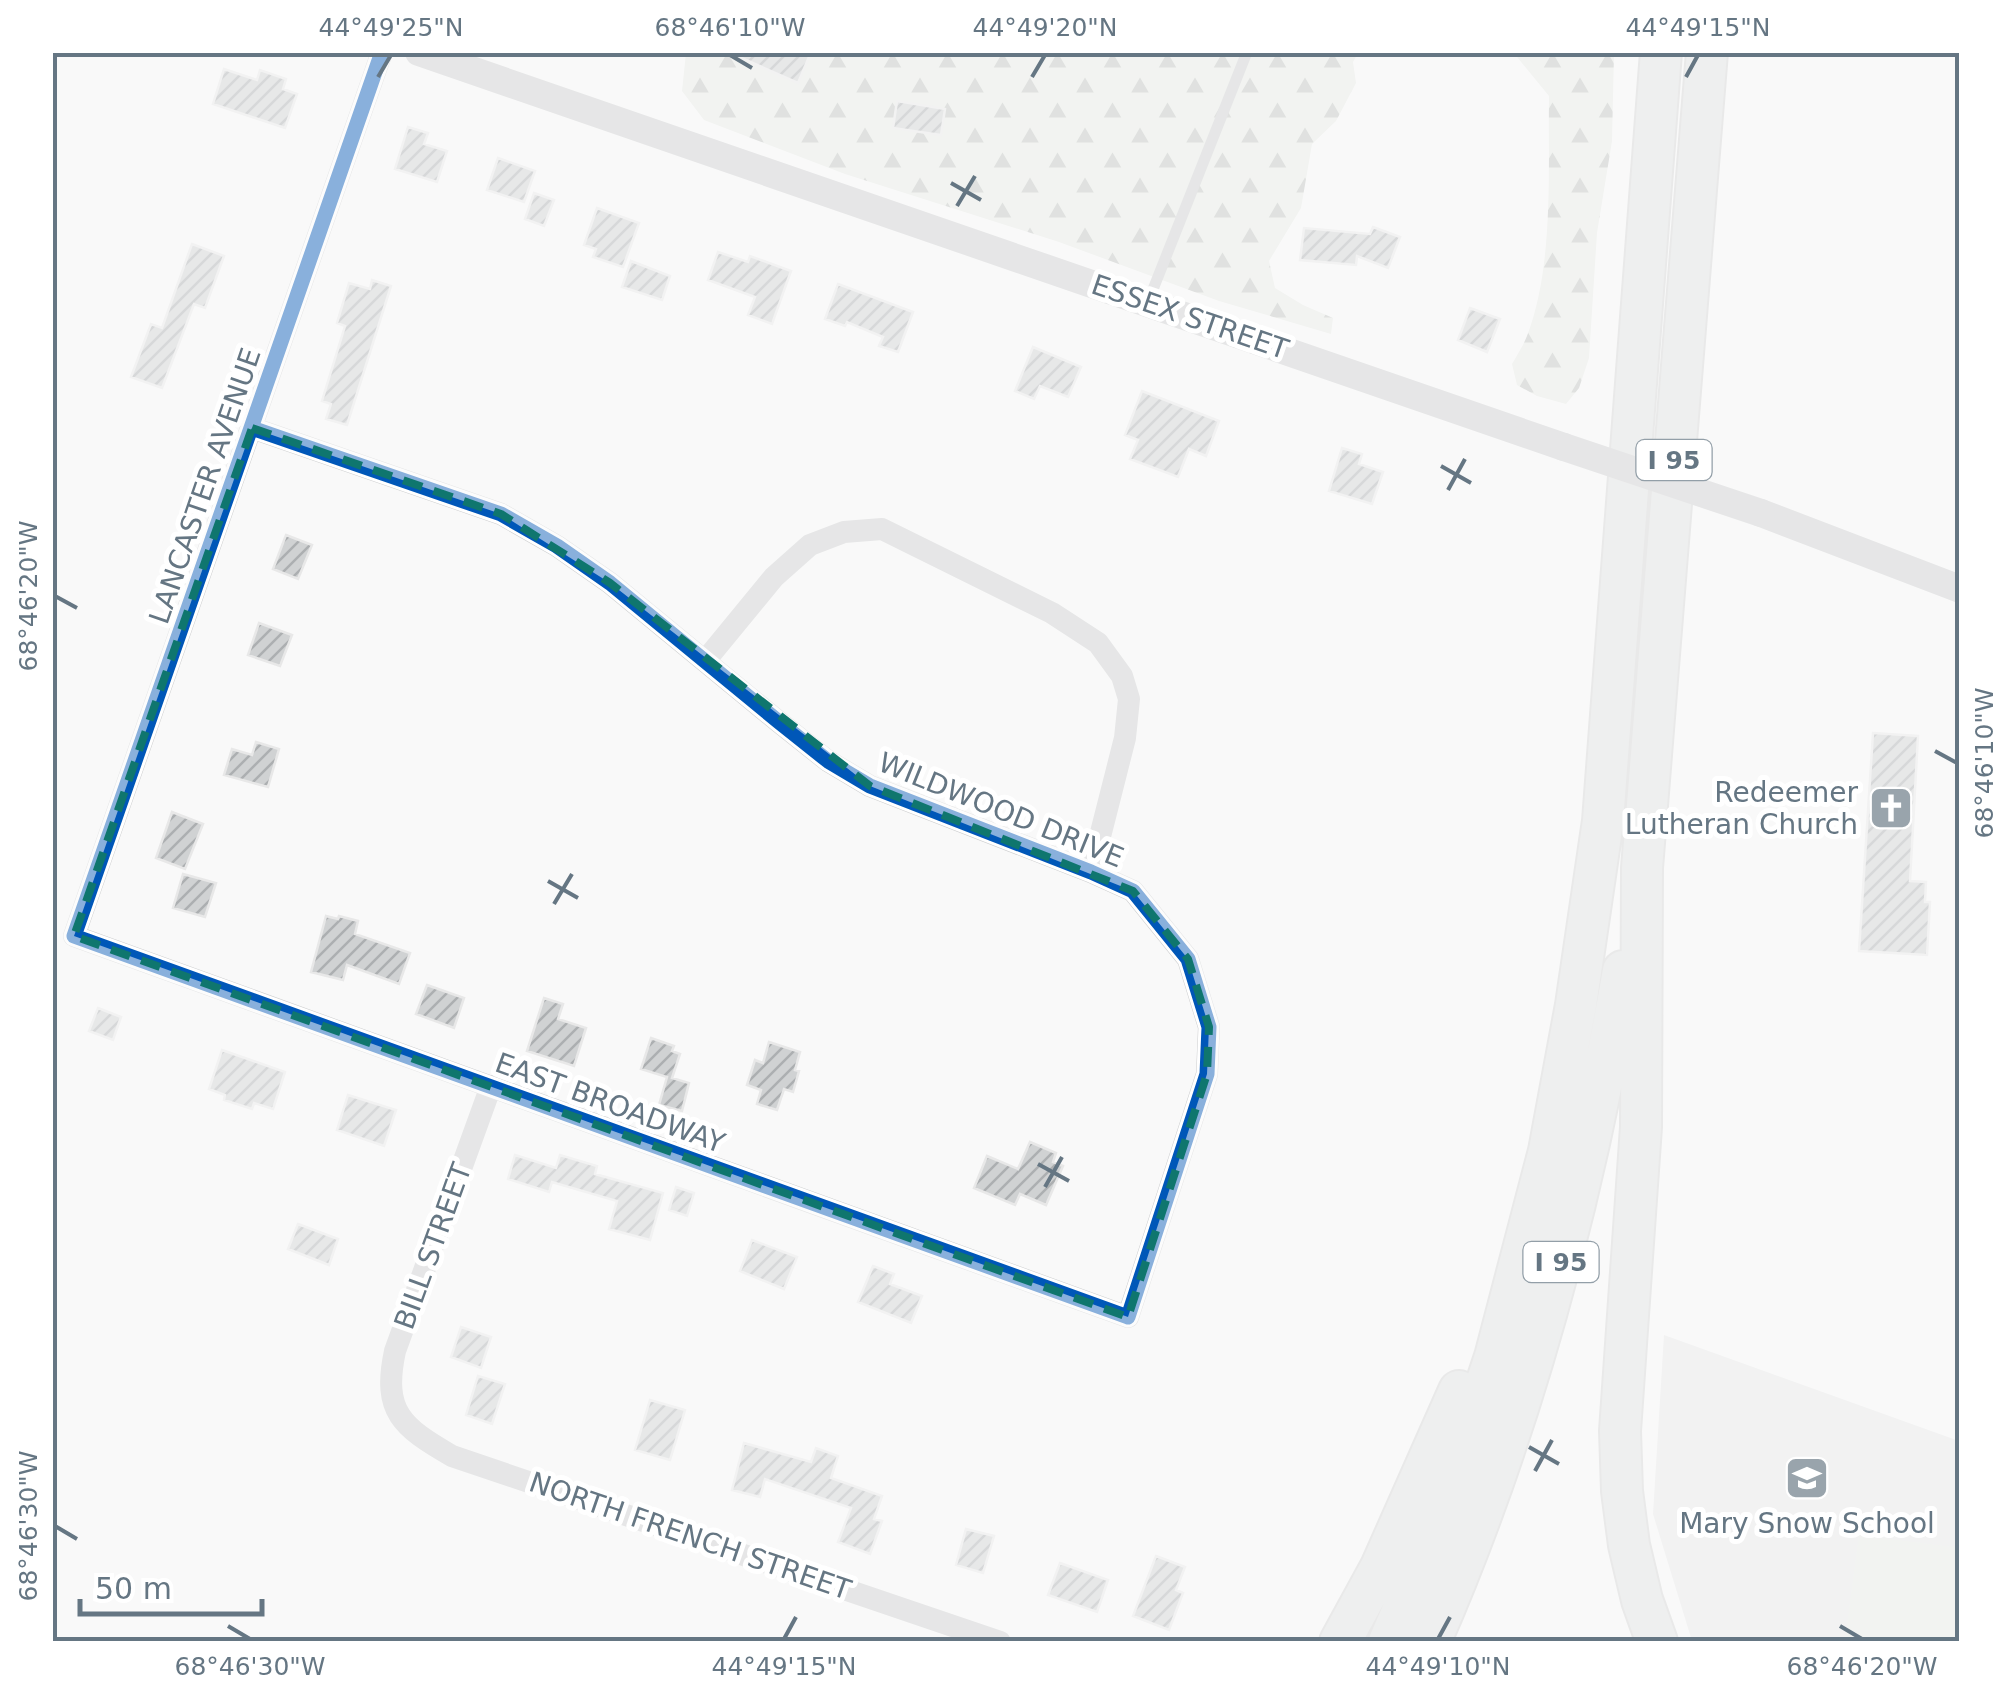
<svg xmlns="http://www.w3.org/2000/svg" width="2012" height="1694" viewBox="0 0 2012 1694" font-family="'DejaVu Sans',sans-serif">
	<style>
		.built { fill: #e8e9e9 }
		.forest { fill: url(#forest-firs) }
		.pitch { fill: #e8ebe6 }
		.building { fill: url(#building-hatch); stroke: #e8e8e8; stroke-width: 2.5 }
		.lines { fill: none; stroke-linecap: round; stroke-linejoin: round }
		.motorway-casing { stroke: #d5d6d6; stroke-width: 44 }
		.service { stroke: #cecfd0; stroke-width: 11 }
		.minor { stroke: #cecfd0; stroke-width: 22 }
		.tertiary { stroke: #cecfd0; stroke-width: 28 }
		.motorway { stroke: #e1e2e2; stroke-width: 40 }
		.tertiary-bridge { stroke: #cecfd0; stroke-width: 28 }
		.cycleway-casing { stroke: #fff; stroke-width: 21 }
		.cycleway { stroke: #0057b8; stroke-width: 15 }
		.marked { fill: none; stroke: #0f766e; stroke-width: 8; stroke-dasharray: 20 12; stroke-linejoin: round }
		.ticks { fill: none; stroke: #657683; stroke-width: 4 }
		.labels { text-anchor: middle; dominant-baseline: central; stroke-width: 10; stroke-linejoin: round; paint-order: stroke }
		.shield { fill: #fff; stroke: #939fa8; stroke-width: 2.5 }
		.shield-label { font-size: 25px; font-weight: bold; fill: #657683 }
		.street-label { font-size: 28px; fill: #657683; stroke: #fff }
		.poi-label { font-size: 28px; fill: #657683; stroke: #fff; text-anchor: end }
		.neatline { fill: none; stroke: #657683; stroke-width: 4 }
		.ticks-label { font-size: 25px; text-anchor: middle; fill: #657683 }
	</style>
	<defs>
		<pattern id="forest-firs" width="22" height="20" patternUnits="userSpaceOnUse" patternTransform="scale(2.5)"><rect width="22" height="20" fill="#e8ebe6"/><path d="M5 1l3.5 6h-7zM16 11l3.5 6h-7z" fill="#c0c3c0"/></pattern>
		<pattern id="building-hatch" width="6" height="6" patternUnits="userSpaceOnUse" patternTransform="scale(2.5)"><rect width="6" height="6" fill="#d0d2d3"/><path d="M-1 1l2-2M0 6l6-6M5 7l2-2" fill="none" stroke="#acafb1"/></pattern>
	</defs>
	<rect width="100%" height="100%" fill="#f9f9f9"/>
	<path class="built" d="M 1664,1335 L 1959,1441 L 1959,1641 L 1692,1641 L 1653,1514 Z"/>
	<path class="forest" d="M 1513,52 L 1614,53 L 1612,141 L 1597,233 L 1589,358 L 1579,388 L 1566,404 L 1537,396 L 1517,385 L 1512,364 C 1517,355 1523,346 1527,336 C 1554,266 1548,171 1549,96 Z
		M 686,53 L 1358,53 L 1353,62 L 1356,83 L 1336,121 L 1312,144 L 1301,208 L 1269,261 L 1275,288 L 1303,305 L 1333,318 L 1331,334 L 1219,301 L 1059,242 L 845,174 L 704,120 L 682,91 Z"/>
	<path class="pitch" d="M 1859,1535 L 1959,1548 L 1959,1641 L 1845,1641 Z"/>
	<path class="building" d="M 728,52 L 811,52 L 798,83 Z
		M 224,69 L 257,80 L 260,70 L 286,79 L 283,89 L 297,94 L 285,128 L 213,104 Z
		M 897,101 L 945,109 L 941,135 L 893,128 Z
		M 408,127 L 428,133 L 424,144 L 447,151 L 437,182 L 395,169 Z
		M 498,158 L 535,171 L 524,202 L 487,190 Z
		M 534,193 L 554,200 L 544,226 L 525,219 Z
		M 597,208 L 639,223 L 623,267 L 593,257 L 596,249 L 584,245 Z
		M 1373,227 L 1400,237 L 1388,268 L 1357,256 L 1356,265 L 1300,260 L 1304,228 L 1370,234 Z
		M 192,244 L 224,256 L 205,308 L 194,304 L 162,388 L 131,377 L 151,324 L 162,328 Z
		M 718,252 L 748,262 L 750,256 L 791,271 L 772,324 L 748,315 L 755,297 L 708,280 Z
		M 631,261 L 670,276 L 662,300 L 622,287 Z
		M 372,280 L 391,286 L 347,425 L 326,419 L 331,404 L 322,401 L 345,326 L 337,323 L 349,283 L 370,289 Z
		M 838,284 L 913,312 L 898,352 L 879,346 L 883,337 L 847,322 L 845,326 L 825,319 Z
		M 1470,308 L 1500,319 L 1487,352 L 1458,340 Z
		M 1033,347 L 1081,367 L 1068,397 L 1040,386 L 1034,399 L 1015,391 Z
		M 1142,391 L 1219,421 L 1206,456 L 1189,449 L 1178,477 L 1130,459 L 1138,440 L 1125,435 Z
		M 1342,448 L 1362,454 L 1359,464 L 1383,472 L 1372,504 L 1329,491 Z
		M 286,535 L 312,545 L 298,579 L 273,569 Z
		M 259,623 L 292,635 L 280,666 L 248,655 Z
		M 1873,733 L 1918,736 L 1910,881 L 1926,882 L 1925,902 L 1930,902 L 1927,955 L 1859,951 Z
		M 256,742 L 279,749 L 268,787 L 224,775 L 232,749 L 252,755 Z
		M 172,812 L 203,824 L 185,869 L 156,858 Z
		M 183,874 L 216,883 L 205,917 L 173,908 Z
		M 326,916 L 338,919 L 339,916 L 358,921 L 355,934 L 410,953 L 399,984 L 347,965 L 343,980 L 311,972 Z
		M 427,985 L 464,998 L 454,1028 L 416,1014 Z
		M 544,998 L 563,1004 L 558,1019 L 586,1028 L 574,1066 L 527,1051 Z
		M 98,1008 L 121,1017 L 113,1040 L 89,1031 Z
		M 651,1038 L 674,1046 L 672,1051 L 680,1054 L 672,1078 L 689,1083 L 682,1111 L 659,1105 L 667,1077 L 641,1069 Z
		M 769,1042 L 800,1052 L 795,1070 L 799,1071 L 793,1092 L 784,1089 L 777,1110 L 757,1104 L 761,1090 L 747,1085 L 755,1060 L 763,1063 Z
		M 222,1050 L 285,1072 L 273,1109 L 254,1103 L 252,1109 L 224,1100 L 225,1095 L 209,1089 Z
		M 348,1095 L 396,1110 L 384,1146 L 337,1130 Z
		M 1030,1142 L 1056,1153 L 1053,1162 L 1063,1166 L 1046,1205 L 1020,1194 L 1015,1205 L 974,1188 L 987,1156 L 1018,1169 Z
		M 515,1155 L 556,1168 L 560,1155 L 597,1166 L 595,1174 L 663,1193 L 650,1240 L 609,1229 L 617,1201 L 552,1182 L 549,1192 L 508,1179 Z
		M 676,1187 L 694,1193 L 687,1216 L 669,1210 Z
		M 298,1224 L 338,1239 L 329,1265 L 288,1249 Z
		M 752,1240 L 797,1257 L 784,1289 L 740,1271 Z
		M 873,1266 L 894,1274 L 890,1284 L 922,1296 L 911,1323 L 858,1302 Z
		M 461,1327 L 491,1337 L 481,1368 L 451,1357 Z
		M 478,1376 L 505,1384 L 492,1424 L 466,1415 Z
		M 650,1400 L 685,1410 L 670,1460 L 635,1450 Z
		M 744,1443 L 811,1462 L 816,1448 L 838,1456 L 831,1478 L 882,1496 L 874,1519 L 882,1521 L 870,1554 L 838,1542 L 851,1508 L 765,1479 L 760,1497 L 732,1490 Z
		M 966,1529 L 994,1536 L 983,1573 L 956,1565 Z
		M 1156,1556 L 1185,1567 L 1176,1590 L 1183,1593 L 1169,1630 L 1133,1616 Z
		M 1060,1563 L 1108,1580 L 1097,1612 L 1048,1595 Z"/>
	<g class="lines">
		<g class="motorway-casing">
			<path id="motorway" d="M 1340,1642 L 1381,1567 L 1459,1391
				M 1389,1642 L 1436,1533 L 1495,1357 L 1549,1151 L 1576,1005 L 1603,821 L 1661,52
				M 1430,1642 C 1524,1428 1583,1201 1623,971
				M 1657,1642 L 1642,1600 L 1629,1545 L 1622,1491 L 1620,1431 L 1641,1127 L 1642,868 L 1707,52"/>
		</g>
		<path class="service" d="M 1148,302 L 1247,52"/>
		<path class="minor" d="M 252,428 L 501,514 L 557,546 L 610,583 L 779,722 L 828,761 L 870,786 L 1091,872 L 1133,891 L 1188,959 L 1209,1027 L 1207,1074 L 1128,1317 L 74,936 L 382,52
			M 705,661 L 774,577 L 810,545 L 844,532 L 882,529 L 1052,613 L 1098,643 L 1122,676 L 1129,699 L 1125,738 L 1091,872
			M 491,1086 L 395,1351 C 382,1412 402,1427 452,1456 L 1000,1642"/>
		<path class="tertiary" d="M 419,52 L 1564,447
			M 1761,513 L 1960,589"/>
		<use href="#motorway" class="motorway"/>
		<path class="tertiary-bridge" d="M 1564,447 L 1761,513"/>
		<g class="cycleway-casing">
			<path id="cycleway" d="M 252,428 L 501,514 L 557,546 L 610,583 L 779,722 L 828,761 L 870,786 L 1091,872 L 1133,891 L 1188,959 L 1209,1027 L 1207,1074 L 1128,1317 L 74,936 L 382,52"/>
		</g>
		<use href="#cycleway" class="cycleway"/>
	</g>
	<path d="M0 0H2012V1694H0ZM 252,428 L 501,514 L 610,583 L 870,786 L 1133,891 L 1188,959 L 1209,1027 L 1207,1074 L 1128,1317 L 74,936 Z" fill="#f9f9f9" fill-opacity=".55" fill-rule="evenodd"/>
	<path class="marked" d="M 252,428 L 501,514 L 610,583 L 870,786 L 1133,891 L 1188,959 L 1209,1027 L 1207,1074 L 1128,1317 L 74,936 Z"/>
	<path class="ticks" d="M 730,55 L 752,68M 378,77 L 391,55M 1032,77 L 1045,55M 1686,77 L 1698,55M 951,183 L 981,200M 957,206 L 975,176M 1441,466 L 1471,483M 1448,490 L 1465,459M 55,596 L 77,608M 1935,751 L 1957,763M 548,881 L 578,898M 554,904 L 572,874M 1038,1164 L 1069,1181M 1045,1187 L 1062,1157M 1529,1447 L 1559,1464M 1535,1471 L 1552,1440M 55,1526 L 77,1539M 228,1626 L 250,1639M 1840,1626 L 1862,1639M 784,1639 L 796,1617M 1438,1639 L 1450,1617"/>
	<defs>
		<g id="church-square" transform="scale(2.25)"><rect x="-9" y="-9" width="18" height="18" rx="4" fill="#99a4ac" stroke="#fff"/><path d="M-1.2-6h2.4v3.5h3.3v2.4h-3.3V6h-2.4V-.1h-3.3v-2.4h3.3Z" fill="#fff"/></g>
		<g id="school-square" transform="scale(2.25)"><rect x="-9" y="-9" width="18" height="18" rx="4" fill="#99a4ac" stroke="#fff"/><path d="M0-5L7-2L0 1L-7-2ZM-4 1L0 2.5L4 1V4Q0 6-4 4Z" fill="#fff"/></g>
	</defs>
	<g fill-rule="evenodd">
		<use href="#church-square" x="1891" y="808"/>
		<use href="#school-square" x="1807" y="1478"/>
	</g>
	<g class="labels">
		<g class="shield">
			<rect x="1636.5" y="440" width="75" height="40" rx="8"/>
			<rect x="1523.5" y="1242" width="75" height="40" rx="8"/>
		</g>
		<g class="shield-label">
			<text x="1674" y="460">I 95</text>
			<text x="1561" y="1262">I 95</text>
		</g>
		<g class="street-label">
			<text transform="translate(1190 317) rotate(19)">ESSEX STREET</text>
			<text transform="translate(205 486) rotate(-71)">LANCASTER AVENUE</text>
			<text transform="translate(1001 810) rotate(22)">WILDWOOD DRIVE</text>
			<text transform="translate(610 1103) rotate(20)">EAST BROADWAY</text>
			<text transform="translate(433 1246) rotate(-70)">BILL STREET</text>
			<text transform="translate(690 1536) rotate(19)">NORTH FRENCH STREET</text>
		</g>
		<g class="poi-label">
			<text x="1858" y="792">Redeemer<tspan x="1858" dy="32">Lutheran Church</tspan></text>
			<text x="1807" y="1523" text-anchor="middle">Mary Snow School</text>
		</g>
	</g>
	<rect width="2012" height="1694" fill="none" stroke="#ffffff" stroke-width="110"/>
	<path d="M80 1599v15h182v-15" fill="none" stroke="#657683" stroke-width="5"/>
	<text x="95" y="1599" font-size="30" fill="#657683" stroke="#ffffff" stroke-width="8" paint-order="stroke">50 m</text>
	<rect x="55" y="55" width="1902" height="1584" class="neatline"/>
	<g class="ticks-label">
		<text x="391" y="36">44°49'25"N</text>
		<text x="730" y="36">68°46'10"W</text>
		<text x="1045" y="36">44°49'20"N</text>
		<text x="1698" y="36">44°49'15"N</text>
		<text transform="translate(28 596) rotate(-90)" y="9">68°46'20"W</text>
		<text transform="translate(1984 763) rotate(-90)" y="9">68°46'10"W</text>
		<text transform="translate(28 1526) rotate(-90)" y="9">68°46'30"W</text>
		<text x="250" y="1675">68°46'30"W</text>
		<text x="784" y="1675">44°49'15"N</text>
		<text x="1438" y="1675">44°49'10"N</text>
		<text x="1862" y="1675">68°46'20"W</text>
	</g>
</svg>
